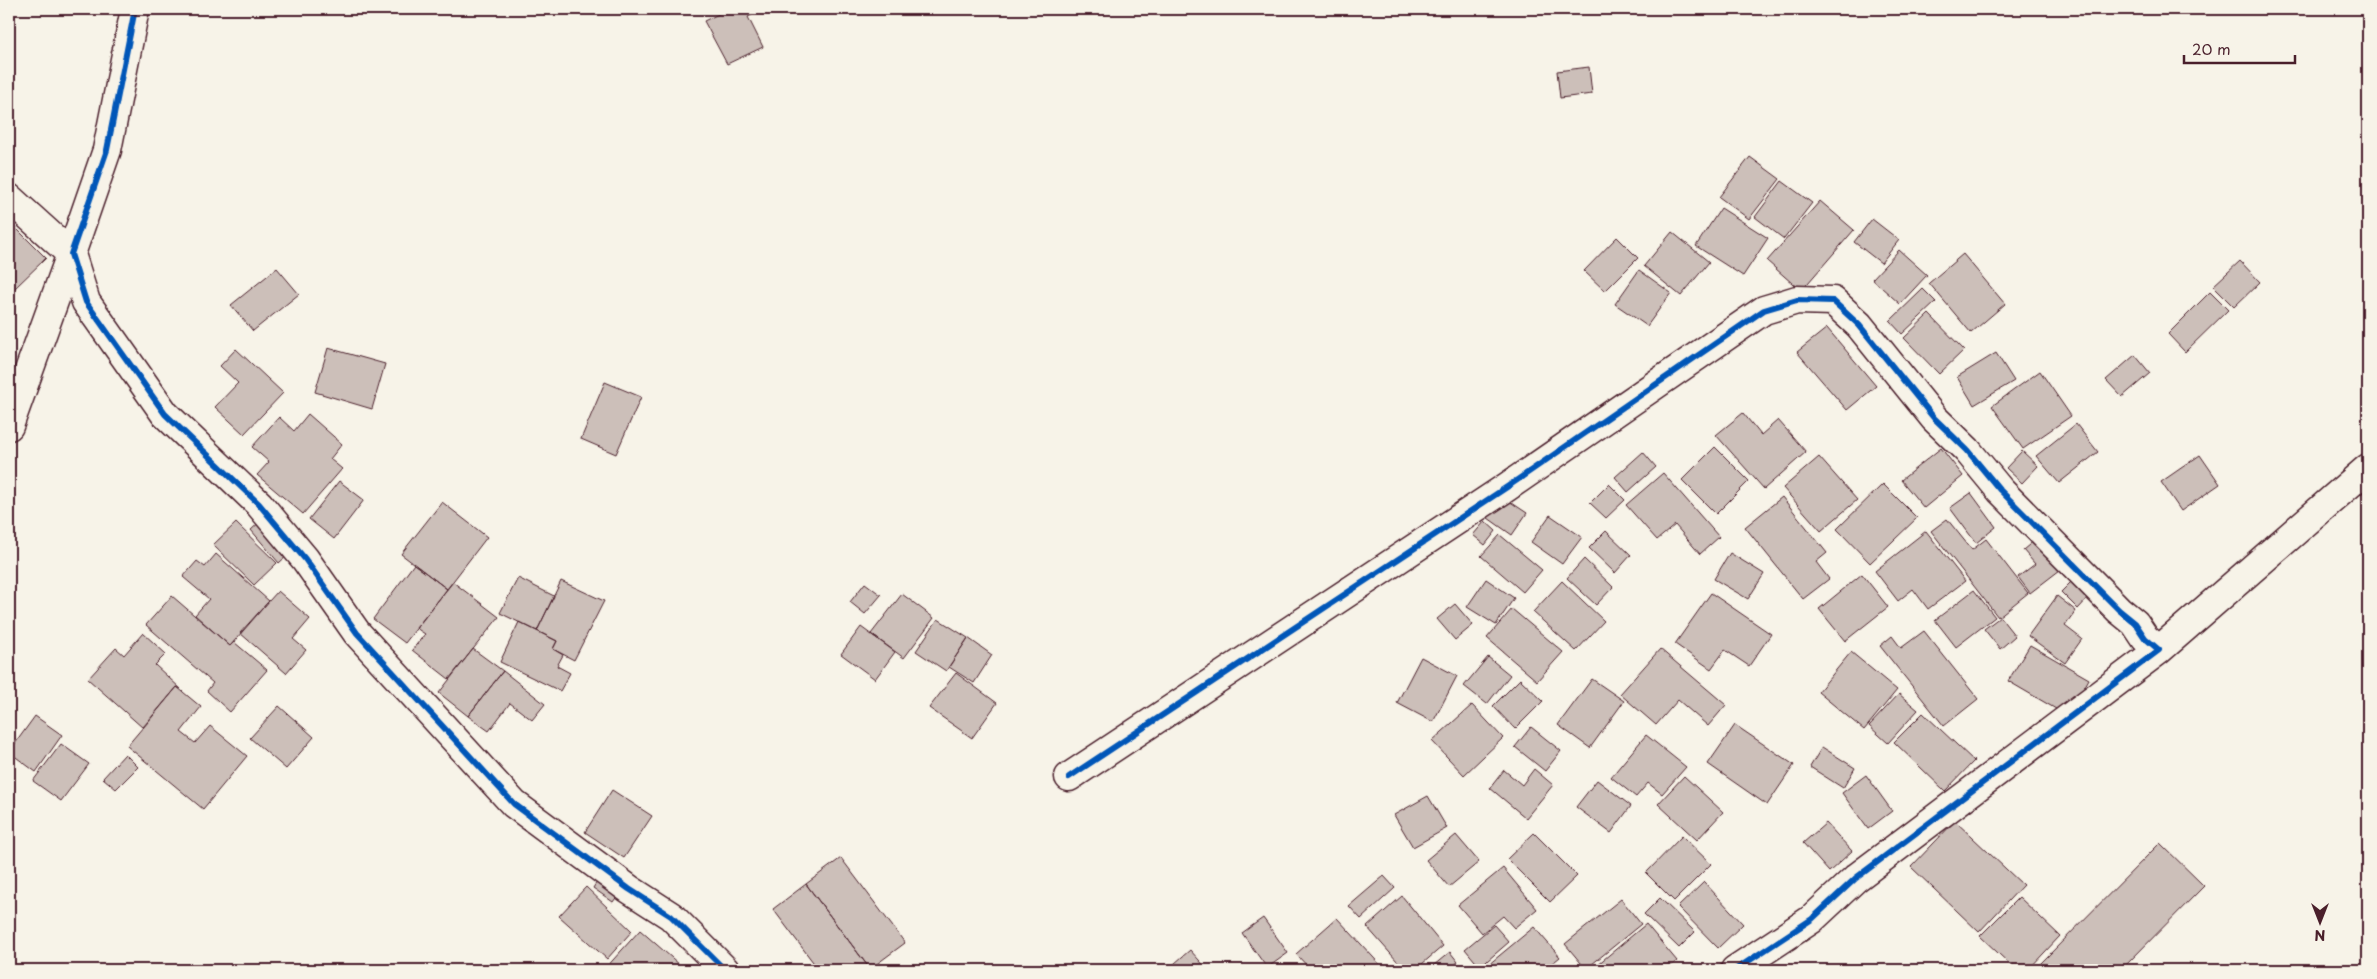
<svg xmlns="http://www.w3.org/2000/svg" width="2377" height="979" viewBox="0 0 2377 979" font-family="'Playpen Sans',sans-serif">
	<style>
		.building { fill: #ccbfb9; stroke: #4a1f2b }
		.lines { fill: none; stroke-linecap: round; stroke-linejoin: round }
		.minor-casing { stroke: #4a1f2b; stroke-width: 31 }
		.minor { stroke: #f7f3e8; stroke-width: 28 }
		.cycleway-casing { stroke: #f7f3e8; stroke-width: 9 }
		.cycleway { stroke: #0057b8; stroke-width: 6 }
	</style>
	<rect width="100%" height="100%" fill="#f7f3e8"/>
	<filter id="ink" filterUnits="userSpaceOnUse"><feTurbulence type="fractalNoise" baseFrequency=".02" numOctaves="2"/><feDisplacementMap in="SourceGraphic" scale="10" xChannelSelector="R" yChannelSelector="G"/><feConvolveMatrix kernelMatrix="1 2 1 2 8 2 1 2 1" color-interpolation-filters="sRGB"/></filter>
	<g filter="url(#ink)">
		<path class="building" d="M 729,9 L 756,9 L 757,12 L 748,17 L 763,47 L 727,64 L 704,21 Z
			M 1589,67 L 1592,94 L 1560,98 L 1557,71 Z
			M 1750,157 L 1780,179 L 1749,219 L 1719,197 Z
			M 1782,181 L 1812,203 L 1784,239 L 1755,217 Z
			M 1820,201 L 1854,230 L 1801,291 L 1767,261 Z
			M 1721,208 L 1768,238 L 1743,276 L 1696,246 Z
			M 1872,219 L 1899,240 L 1881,263 L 1854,242 Z
			M 9,221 L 46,258 L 14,289 L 9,283 Z
			M 1672,232 L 1709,262 L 1681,296 L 1644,266 Z
			M 1617,237 L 1638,258 L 1605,291 L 1584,271 Z
			M 1899,250 L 1927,275 L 1900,304 L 1872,279 Z
			M 1963,254 L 2005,304 L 1971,333 L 1929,283 Z
			M 2240,261 L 2260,282 L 2234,307 L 2213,286 Z
			M 277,268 L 299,294 L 253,331 L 231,305 Z
			M 1639,270 L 1671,293 L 1647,326 L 1615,304 Z
			M 1923,289 L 1936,302 L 1902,334 L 1890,321 Z
			M 2210,292 L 2228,310 L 2185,352 L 2168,334 Z
			M 1929,314 L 1964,350 L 1939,374 L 1904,338 Z
			M 1827,328 L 1876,386 L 1847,410 L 1797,352 Z
			M 328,348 L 385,364 L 372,409 L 315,392 Z
			M 236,349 L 283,393 L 244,434 L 215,407 L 238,383 L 220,366 Z
			M 1996,353 L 2014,381 L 1974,405 L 1957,377 Z
			M 2135,355 L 2150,373 L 2122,397 L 2106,380 Z
			M 2040,371 L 2071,416 L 2023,449 L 1992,406 Z
			M 605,382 L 641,397 L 616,454 L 581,439 Z
			M 1743,413 L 1761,435 L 1778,420 L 1806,452 L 1764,489 L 1716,435 Z
			M 308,414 L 342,444 L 330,459 L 342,469 L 303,514 L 257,475 L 269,462 L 252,447 L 279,417 L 294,431 Z
			M 2076,424 L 2098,452 L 2059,483 L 2036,456 Z
			M 1715,447 L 1749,481 L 1716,514 L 1682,480 Z
			M 1941,448 L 1963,476 L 1924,508 L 1901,480 Z
			M 2022,451 L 2038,466 L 2022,483 L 2006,468 Z
			M 1643,452 L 1656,467 L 1628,492 L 1615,477 Z
			M 2200,455 L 2220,484 L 2181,511 L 2161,482 Z
			M 1819,457 L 1857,500 L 1821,531 L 1783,488 Z
			M 1663,473 L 1719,537 L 1700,554 L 1675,525 L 1657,540 L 1626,505 Z
			M 339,481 L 364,500 L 334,539 L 309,519 Z
			M 1609,484 L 1625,500 L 1606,518 L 1590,503 Z
			M 1883,484 L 1917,518 L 1870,563 L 1837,529 Z
			M 1971,493 L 1996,527 L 1976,543 L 1950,508 Z
			M 1503,497 L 1527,513 L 1512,535 L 1488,518 Z
			M 1782,497 L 1827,553 L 1816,562 L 1829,579 L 1803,599 L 1745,527 Z
			M 442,502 L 487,537 L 447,589 L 401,554 Z
			M 1550,515 L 1582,537 L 1562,564 L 1531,542 Z
			M 263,519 L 291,552 L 279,563 L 251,530 Z
			M 1947,519 L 1972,550 L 1986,539 L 2028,593 L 1998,617 L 1931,531 Z
			M 1485,521 L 1496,531 L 1485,545 L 1473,535 Z
			M 236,523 L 277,563 L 254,585 L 213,545 Z
			M 1606,531 L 1631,555 L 1615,573 L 1589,548 Z
			M 1926,531 L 1965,581 L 1928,609 L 1913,589 L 1898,601 L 1875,571 Z
			M 1500,535 L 1542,570 L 1523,592 L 1481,556 Z
			M 2036,539 L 2060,570 L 2030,593 L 2018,577 L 2035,564 L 2023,550 Z
			M 1730,553 L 1764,574 L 1748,599 L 1714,579 Z
			M 216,554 L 269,601 L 230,646 L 195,615 L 209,599 L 183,577 L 197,561 L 205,567 Z
			M 1584,559 L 1613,587 L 1596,605 L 1567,578 Z
			M 414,564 L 447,589 L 405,643 L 373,619 Z
			M 1862,574 L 1888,607 L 1845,641 L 1819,609 Z
			M 518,578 L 554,596 L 537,631 L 500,613 Z
			M 1486,579 L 1514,598 L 1496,625 L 1467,607 Z
			M 2073,580 L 2090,596 L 2078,609 L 2061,592 Z
			M 561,581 L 604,601 L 574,660 L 553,649 L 557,641 L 537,631 Z
			M 1562,581 L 1604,621 L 1576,651 L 1533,612 Z
			M 453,582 L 499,617 L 449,679 L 412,650 L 425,634 L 416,628 Z
			M 865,583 L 881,595 L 865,614 L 850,602 Z
			M 1974,590 L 1995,617 L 1956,647 L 1935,620 Z
			M 278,591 L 310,619 L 293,639 L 306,650 L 286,673 L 240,633 Z
			M 1711,593 L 1771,634 L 1749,666 L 1725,650 L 1711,669 L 1675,644 Z
			M 902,594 L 934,618 L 904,658 L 871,634 Z
			M 172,596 L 230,646 L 234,642 L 267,670 L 230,712 L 207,691 L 213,683 L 146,625 Z
			M 2057,596 L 2076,611 L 2065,626 L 2082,639 L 2065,663 L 2028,636 Z
			M 1455,604 L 1473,625 L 1455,640 L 1437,619 Z
			M 1512,609 L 1563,652 L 1537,681 L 1487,638 Z
			M 2000,617 L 2015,636 L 2000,649 L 1984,629 Z
			M 938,619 L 968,638 L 946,671 L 916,651 Z
			M 519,622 L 557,641 L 553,649 L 563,655 L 557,666 L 570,673 L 560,691 L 500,662 Z
			M 861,627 L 895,652 L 875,679 L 841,654 Z
			M 1924,631 L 1978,699 L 1944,726 L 1880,646 L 1892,636 L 1901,648 Z
			M 143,633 L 166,654 L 155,665 L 181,689 L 177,687 L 143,728 L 88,679 L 116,648 L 124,655 Z
			M 968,638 L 992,655 L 974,683 L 949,667 Z
			M 2030,645 L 2089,679 L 2068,716 L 2008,681 Z
			M 473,649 L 503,671 L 468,716 L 439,693 Z
			M 1660,649 L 1726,705 L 1708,726 L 1678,700 L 1656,725 L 1620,694 Z
			M 1851,652 L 1897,690 L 1864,730 L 1818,692 Z
			M 1421,657 L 1457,676 L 1433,722 L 1397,703 Z
			M 1488,657 L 1510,675 L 1487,704 L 1464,686 Z
			M 503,671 L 545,704 L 532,720 L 510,703 L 489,731 L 468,716 Z
			M 956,673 L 997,703 L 972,738 L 929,708 Z
			M 1520,679 L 1543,701 L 1515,729 L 1493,706 Z
			M 1592,679 L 1624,701 L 1590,748 L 1558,725 Z
			M 177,687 L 201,707 L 181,732 L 195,743 L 210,726 L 247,756 L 203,809 L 127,746 Z
			M 1899,694 L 1918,710 L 1888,743 L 1869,726 Z
			M 1472,705 L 1503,738 L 1464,775 L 1432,741 Z
			M 279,706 L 314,737 L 286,769 L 250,738 Z
			M 1923,713 L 1974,761 L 1945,791 L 1894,742 Z
			M 35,716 L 62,735 L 36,772 L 9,752 Z
			M 1735,725 L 1794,765 L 1767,805 L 1708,764 Z
			M 1531,727 L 1561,751 L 1545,771 L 1515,747 Z
			M 1646,735 L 1686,767 L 1662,794 L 1648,783 L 1636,797 L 1611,777 Z
			M 61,744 L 89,764 L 61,801 L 33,781 Z
			M 1822,747 L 1855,768 L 1843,788 L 1810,767 Z
			M 125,754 L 138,767 L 116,789 L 103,778 Z
			M 1534,769 L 1553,785 L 1526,818 L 1490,788 L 1504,770 L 1522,785 Z
			M 1866,775 L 1892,811 L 1868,829 L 1842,793 Z
			M 1684,776 L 1723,812 L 1697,840 L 1658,804 Z
			M 1597,780 L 1631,806 L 1611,833 L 1576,807 Z
			M 612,790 L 652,816 L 624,858 L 585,832 Z
			M 1428,796 L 1447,828 L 1413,847 L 1394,815 Z
			M 1955,821 L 2023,885 L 1979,932 L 1911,867 Z
			M 1826,823 L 1852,851 L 1829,872 L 1803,843 Z
			M 1534,833 L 1577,876 L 1550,902 L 1507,859 Z
			M 1456,835 L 1479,862 L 1449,887 L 1426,860 Z
			M 1682,836 L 1711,864 L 1674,901 L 1646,873 Z
			M 2160,843 L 2204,886 L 2121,970 L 2046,970 L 2040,964 Z
			M 841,858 L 905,943 L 870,969 L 806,884 Z
			M 1503,868 L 1537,909 L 1514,928 L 1503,916 L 1482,933 L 1458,905 Z
			M 602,874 L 623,888 L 613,902 L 593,888 Z
			M 1384,876 L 1395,888 L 1361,919 L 1349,906 Z
			M 1704,882 L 1743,924 L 1718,948 L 1678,907 Z
			M 806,884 L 870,969 L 819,970 L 773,909 Z
			M 586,887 L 632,931 L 607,959 L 559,916 Z
			M 1402,896 L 1443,946 L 1415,970 L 1405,970 L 1367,927 Z
			M 2019,897 L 2060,936 L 2028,970 L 2016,970 L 1980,936 Z
			M 1660,898 L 1695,932 L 1679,948 L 1644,914 Z
			M 1621,899 L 1641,924 L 1586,969 L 1565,944 Z
			M 1263,918 L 1288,953 L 1267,968 L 1242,933 Z
			M 1337,918 L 1385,970 L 1311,970 L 1296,954 Z
			M 1646,924 L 1677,961 L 1666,970 L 1591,970 Z
			M 1494,925 L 1509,942 L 1480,967 L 1465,949 Z
			M 1534,927 L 1560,957 L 1544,970 L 1482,970 Z
			M 640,930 L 680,965 L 676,970 L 604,970 Z
			M 1190,950 L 1208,970 L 1167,970 Z
			M 1450,952 L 1458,962 L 1448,970 L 1428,970 Z"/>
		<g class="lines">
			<g class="minor-casing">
				<path id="minor" d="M 135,9 L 107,150 L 71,254 L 86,302 L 165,414 L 259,504 L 305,559 L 357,633 L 514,804 L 629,889 L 671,916 L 725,970
					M 9,198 L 71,254 L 9,426
					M 2159,650 L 2368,468
					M 1069,777 L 1507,487 L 1764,310 L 1797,300 L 1833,301 L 1859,325 L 1934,418 L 1967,450 L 2000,490 L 2119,610 L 2135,623 L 2145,638 L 2159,650 L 1856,878 L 1812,919 L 1735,970"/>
			</g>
			<use href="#minor" class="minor"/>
			<g class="cycleway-casing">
				<path id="cycleway" d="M 135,9 L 107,150 L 71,254 L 86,302 L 165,414 L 259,504 L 305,559 L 357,633 L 514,804 L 629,889 L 671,916 L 725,970
					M 1069,777 L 1507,487 L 1764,310 L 1797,300 L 1833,301 L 1859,325 L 1934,418 L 1967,450 L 2000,490 L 2119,610 L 2135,623 L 2145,638 L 2159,650 L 1856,878 L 1812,919 L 1735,970"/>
			</g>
			<use href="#cycleway" class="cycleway"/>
		</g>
	</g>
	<rect width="2377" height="979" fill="none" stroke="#f7f3e8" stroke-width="30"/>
	<rect x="15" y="15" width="2347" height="949" fill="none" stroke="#4a1f2b" stroke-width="2" filter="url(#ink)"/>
	<g transform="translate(2320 922) rotate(180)" stroke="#f7f3e8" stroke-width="4" paint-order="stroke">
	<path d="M0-4L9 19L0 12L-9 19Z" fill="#4a1f2b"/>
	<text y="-8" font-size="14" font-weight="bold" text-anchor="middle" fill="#4a1f2b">N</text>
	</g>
	<path d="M2184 55v8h111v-8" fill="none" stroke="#4a1f2b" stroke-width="2.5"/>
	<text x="2192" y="55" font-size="15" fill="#4a1f2b" stroke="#f7f3e8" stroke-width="4" paint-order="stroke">20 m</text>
</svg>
